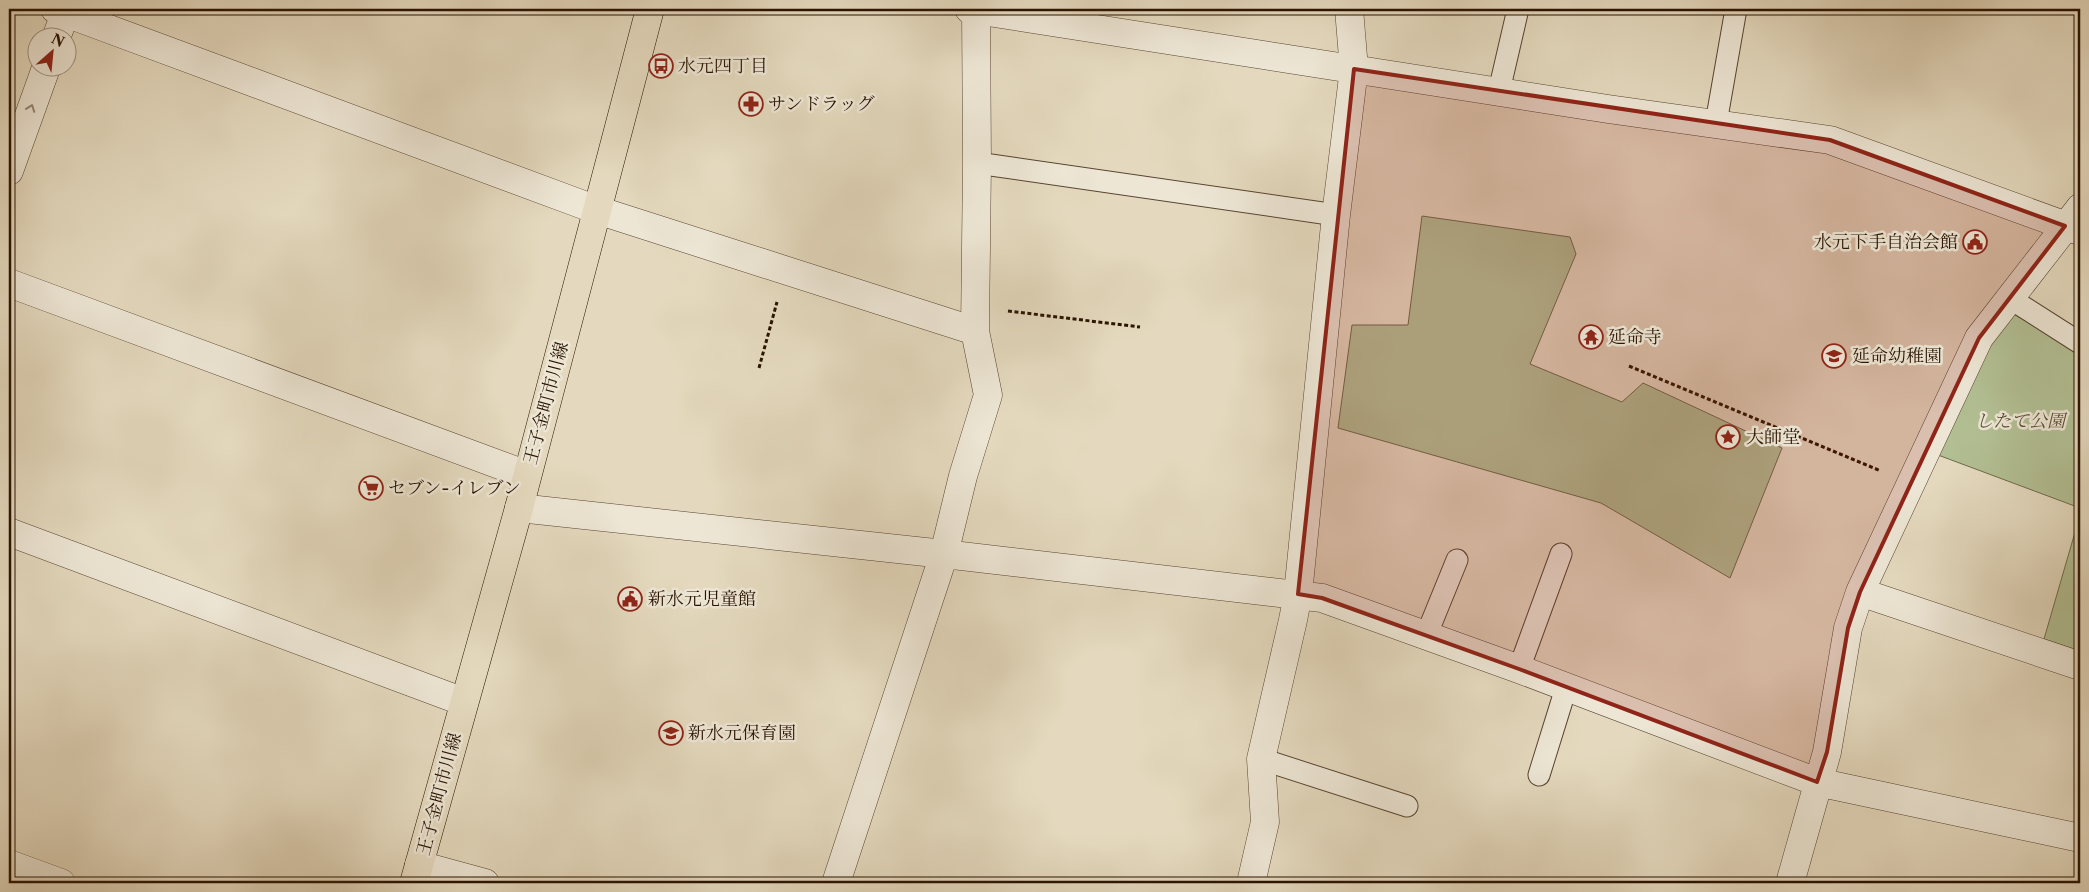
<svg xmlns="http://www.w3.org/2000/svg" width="2089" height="892" viewBox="0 0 2089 892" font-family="'Libre Caslon Text','Noto Serif JP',serif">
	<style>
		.green { fill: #b2bf93; stroke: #6e694a }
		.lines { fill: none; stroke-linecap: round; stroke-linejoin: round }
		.service-casing { stroke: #584430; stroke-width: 23 }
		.minor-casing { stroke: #584430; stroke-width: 29 }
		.primary-casing { stroke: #291300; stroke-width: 29 }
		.path { stroke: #291300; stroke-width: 3; stroke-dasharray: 4 2.5; stroke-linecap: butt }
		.service { stroke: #ede6d5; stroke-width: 21 }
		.minor { stroke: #ede6d5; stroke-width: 28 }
		.primary { stroke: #e4d9be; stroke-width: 28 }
		.oneway { stroke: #958775 }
		.marked { fill: #8f2418; fill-opacity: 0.2; stroke: #8f2418; stroke-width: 4; stroke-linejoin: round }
		.labels { text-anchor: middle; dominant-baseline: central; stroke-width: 5; stroke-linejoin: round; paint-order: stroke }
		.poi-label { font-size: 18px; fill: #291300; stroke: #ede6d5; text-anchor: start }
		.street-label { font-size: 18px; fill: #291300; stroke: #ede6d5 }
		.park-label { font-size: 18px; font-style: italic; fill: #594f33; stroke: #ede6d5 }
	</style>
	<rect width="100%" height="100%" fill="#e4d9be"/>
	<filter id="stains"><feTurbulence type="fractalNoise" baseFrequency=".004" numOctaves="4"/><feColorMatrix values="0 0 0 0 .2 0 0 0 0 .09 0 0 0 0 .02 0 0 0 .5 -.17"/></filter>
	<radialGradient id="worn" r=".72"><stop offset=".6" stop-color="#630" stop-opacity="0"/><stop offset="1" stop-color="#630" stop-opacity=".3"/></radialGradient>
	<path class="green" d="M 1422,216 L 1570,237 L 1576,254 L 1530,364 L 1622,402 L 1643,383 L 1782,448 L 1730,578 L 1601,503 L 1338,428 L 1352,325 L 1408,325 Z
		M 2012,313 L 2080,352 L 2080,508 L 1938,455 L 1992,339 Z
		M 2080,515 L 2080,651 L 2044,639 Z"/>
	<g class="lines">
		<g class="service-casing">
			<path id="service" d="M 1499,91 L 1518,9
				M 1716,123 L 1736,9
				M 977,163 L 1336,215
				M 2011,299 L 2080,343
				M 1426,636 L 1457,560
				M 1519,669 L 1561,554
				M 1261,759 L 1407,806
				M 1539,775 L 1566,688"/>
		</g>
		<g class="minor-casing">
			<path id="minor" d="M 55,9 L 597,210 L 975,331
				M 969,9 L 1608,109 L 1830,140 L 2080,231
				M 56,38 L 67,9
				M 9,171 L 46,68
				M 9,283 L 527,475
				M 519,508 L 944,554 L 1322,598 L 1519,669 L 1817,782 L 2080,838
				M 9,532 L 464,702
				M 1860,592 L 2080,666
				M 9,864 L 61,883
				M 419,865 L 485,883
				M 836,883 L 944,554 L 963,476 L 988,395 L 975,331 L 977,163 L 976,9
				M 1251,883 L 1265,822 L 1261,759 L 1293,620 L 1298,594 L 1336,215 L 1354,69 L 1349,9
				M 1790,883 L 1827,752 L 1848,628 L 1860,592 L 1979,338 L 2080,208"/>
		</g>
		<g class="primary-casing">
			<path id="primary" d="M 414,883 L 519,508 L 650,9"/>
		</g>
		<path class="path" d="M 1008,311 L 1140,327
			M 1629,366 L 1881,471
			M 759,368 L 777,302"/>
		<use href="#service" class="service"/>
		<use href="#minor" class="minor"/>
		<use href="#primary" class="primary"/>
	</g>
	<defs><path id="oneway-chevron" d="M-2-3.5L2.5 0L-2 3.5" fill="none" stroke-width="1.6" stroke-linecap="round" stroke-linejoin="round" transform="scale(1.25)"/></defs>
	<use class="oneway" href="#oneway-chevron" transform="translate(31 108) rotate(-70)"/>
	<path class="marked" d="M 1354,69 L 1830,140 L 2065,226 L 1979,338 L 1860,592 L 1848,628 L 1827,752 L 1817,782 L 1519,669 L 1322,598 L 1298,594 Z"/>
	<defs>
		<g id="bus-ring" transform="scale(1.25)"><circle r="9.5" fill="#ede6d5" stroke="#8f2418" stroke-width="1.5"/><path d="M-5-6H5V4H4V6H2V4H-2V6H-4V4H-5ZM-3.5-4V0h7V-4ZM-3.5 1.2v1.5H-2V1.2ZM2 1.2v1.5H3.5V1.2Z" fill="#8f2418"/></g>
		<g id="pharmacy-ring" transform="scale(1.25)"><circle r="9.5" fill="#ede6d5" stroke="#8f2418" stroke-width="1.5"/><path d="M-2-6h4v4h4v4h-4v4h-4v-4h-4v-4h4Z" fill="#8f2418"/></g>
		<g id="civic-ring" transform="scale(1.25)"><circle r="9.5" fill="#ede6d5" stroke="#8f2418" stroke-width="1.5"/><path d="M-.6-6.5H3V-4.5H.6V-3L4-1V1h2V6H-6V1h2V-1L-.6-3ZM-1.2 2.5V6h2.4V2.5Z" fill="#8f2418"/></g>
		<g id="temple-ring" transform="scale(1.25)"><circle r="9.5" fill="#ede6d5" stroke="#8f2418" stroke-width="1.5"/><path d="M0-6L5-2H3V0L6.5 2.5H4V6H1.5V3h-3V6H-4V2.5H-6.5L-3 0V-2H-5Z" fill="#8f2418"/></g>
		<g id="school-ring" transform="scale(1.25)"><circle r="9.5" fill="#ede6d5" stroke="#8f2418" stroke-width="1.5"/><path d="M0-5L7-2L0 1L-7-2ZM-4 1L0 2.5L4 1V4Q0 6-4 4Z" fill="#8f2418"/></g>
		<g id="sight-ring" transform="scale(1.25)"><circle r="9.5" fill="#ede6d5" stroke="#8f2418" stroke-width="1.5"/><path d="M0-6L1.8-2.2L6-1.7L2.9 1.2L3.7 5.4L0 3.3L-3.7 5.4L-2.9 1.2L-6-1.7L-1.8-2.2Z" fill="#8f2418"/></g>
		<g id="supermarket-ring" transform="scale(1.25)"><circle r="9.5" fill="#ede6d5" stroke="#8f2418" stroke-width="1.5"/><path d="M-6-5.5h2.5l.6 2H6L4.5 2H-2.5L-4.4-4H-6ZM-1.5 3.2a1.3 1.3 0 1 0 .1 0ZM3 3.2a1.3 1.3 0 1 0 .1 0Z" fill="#8f2418"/></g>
	</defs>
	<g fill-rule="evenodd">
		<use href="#bus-ring" x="661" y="66"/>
		<use href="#pharmacy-ring" x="751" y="104"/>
		<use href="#civic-ring" x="1975" y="242"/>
		<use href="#temple-ring" x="1591" y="337"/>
		<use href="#school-ring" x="1834" y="356"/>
		<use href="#sight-ring" x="1728" y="437"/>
		<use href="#supermarket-ring" x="371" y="488"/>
		<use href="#civic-ring" x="630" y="599"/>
		<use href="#school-ring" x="671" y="733"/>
	</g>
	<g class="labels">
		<g class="poi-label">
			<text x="678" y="66">水元四丁目</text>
			<text x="768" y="104">サンドラッグ</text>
			<text x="1958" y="242" text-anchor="end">水元下手自治会館</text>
			<text x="1608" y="337">延命寺</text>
			<text x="1852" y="356">延命幼稚園</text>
			<text x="1746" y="437">大師堂</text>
			<text x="388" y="488">セブン-イレブン</text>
			<text x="648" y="599">新水元児童館</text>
			<text x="688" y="733">新水元保育園</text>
		</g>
		<g class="street-label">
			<text transform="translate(546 403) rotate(-75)">王子金町市川線</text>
			<text transform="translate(439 794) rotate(-75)">王子金町市川線</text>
		</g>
		<g class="park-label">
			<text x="2020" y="421">したて公園</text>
		</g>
	</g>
	<rect width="2089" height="892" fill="none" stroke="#e4d9be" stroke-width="30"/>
	<rect x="10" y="10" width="2069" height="872" fill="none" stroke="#291300" stroke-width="2.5"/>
	<rect x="15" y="15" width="2059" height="862" fill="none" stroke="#291300"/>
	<g transform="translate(52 52) rotate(27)"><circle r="24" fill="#ede6d5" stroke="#9f9280"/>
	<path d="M0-4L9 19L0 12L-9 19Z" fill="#8f2418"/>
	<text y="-8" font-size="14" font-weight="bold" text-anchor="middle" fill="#291300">N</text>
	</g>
	<rect width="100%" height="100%" filter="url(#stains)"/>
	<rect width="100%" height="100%" fill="url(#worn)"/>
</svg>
